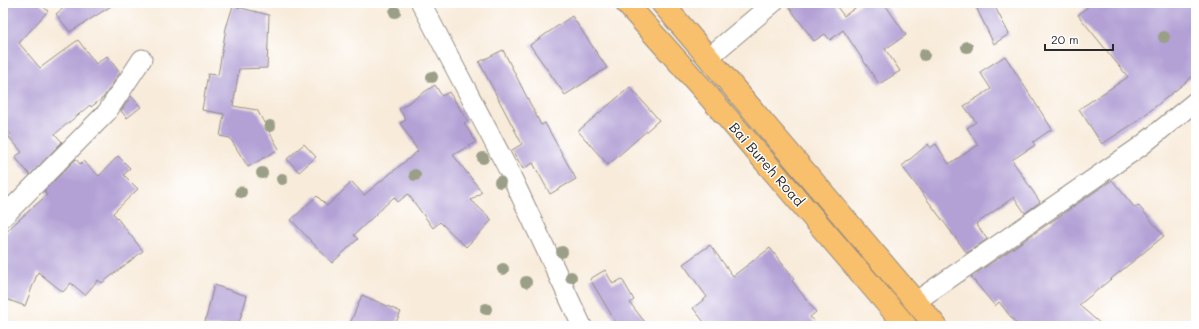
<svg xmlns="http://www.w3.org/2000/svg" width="1199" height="329" viewBox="0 0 1199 329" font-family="Mali,sans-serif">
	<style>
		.building { fill: #b3a1d6 }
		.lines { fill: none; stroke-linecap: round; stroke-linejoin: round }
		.street-casing { stroke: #928b82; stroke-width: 21 }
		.highway-casing { stroke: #928b82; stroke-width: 24 }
		.street { stroke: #fff; stroke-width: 19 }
		.highway { stroke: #f8bf6c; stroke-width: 22 }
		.tree { fill: #9b9f88 }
		.labels { text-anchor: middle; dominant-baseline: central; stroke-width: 3; stroke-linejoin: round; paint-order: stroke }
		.street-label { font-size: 14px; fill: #2b2b2b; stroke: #fff }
	</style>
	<rect width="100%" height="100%" fill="#fff"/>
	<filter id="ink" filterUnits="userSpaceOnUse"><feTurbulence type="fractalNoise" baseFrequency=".025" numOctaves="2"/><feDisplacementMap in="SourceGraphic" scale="8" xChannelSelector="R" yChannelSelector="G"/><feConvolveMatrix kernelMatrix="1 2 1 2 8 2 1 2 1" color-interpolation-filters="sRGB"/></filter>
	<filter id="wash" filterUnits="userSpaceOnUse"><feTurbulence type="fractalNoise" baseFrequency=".012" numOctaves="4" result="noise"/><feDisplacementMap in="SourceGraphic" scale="16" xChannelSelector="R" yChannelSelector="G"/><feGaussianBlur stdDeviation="0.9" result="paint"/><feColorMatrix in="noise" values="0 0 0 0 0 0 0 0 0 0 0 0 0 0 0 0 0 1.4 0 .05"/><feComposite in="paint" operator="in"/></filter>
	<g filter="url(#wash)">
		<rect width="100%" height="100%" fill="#f8ebda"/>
		<g id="blocks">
			<path class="building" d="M 3,3 L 39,3 L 48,11 L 19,43 L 40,68 L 78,40 L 96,64 L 107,56 L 120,73 L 103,98 L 91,107 L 90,105 L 55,134 L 62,142 L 30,175 L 15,157 L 22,152 L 8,136 L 11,134 L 3,124 Z
				M 70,3 L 116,3 L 70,32 L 56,14 Z
				M 786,3 L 834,3 L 844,16 L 862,3 L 884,3 L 906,35 L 885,49 L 900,71 L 879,84 L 843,30 L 830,40 L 825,34 L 814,41 Z
				M 974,3 L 993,3 L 1009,34 L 994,44 Z
				M 1092,3 L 1196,3 L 1196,74 L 1136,122 L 1102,144 L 1079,109 L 1128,77 L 1078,15 Z
				M 233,6 L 269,15 L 267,68 L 239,69 L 233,106 L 257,110 L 279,149 L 248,167 L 230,138 L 220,136 L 224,114 L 202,110 L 208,74 L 218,75 L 226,28 Z
				M 572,16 L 607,68 L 565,95 L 530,45 Z
				M 503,50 L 541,125 L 545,123 L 576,179 L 550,194 L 533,163 L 523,169 L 512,150 L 522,144 L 479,62 Z
				M 1005,56 L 1052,129 L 1033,142 L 1035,145 L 1012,160 L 1040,202 L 1025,213 L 1014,197 L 976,224 L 987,239 L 967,253 L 902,166 L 928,144 L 930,148 L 936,144 L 949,164 L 978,145 L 967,128 L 976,122 L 964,106 L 991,89 L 980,72 Z
				M 435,85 L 442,96 L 449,92 L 468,121 L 464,123 L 476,142 L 453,155 L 482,192 L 471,200 L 492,220 L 466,247 L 440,222 L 433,228 L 408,194 L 398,202 L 394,197 L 354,235 L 358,239 L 332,263 L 291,220 L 317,196 L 327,206 L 352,182 L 364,195 L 418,151 L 400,123 L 406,120 L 399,109 Z
				M 630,87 L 659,120 L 608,165 L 578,131 Z
				M 131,96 L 141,107 L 127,118 L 121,111 Z
				M 304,144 L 316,157 L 299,172 L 287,159 Z
				M 118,156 L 130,168 L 124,175 L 138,189 L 113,213 L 143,251 L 102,283 L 98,280 L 85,295 L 71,283 L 63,292 L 38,272 L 25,306 L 3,298 L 3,236 L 12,226 L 47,195 L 44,191 L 76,159 L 80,164 L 83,161 L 99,176 Z
				M 1112,180 L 1135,208 L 1138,205 L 1164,236 L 1079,305 L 1103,326 L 1018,326 L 999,302 L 995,306 L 971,277 Z
				M 710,245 L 733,276 L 770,248 L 794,279 L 792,281 L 816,312 L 810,317 L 817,326 L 707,326 L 693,308 L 707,297 L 683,264 Z
				M 605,270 L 613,284 L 622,279 L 634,300 L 630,303 L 648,326 L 618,326 L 590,279 Z
				M 214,285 L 247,296 L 238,326 L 204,326 Z
				M 362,295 L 401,312 L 394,326 L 349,326 Z"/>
		</g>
	</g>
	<g filter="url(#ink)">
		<use href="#blocks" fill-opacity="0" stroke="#928b82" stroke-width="1"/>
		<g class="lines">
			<g class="street-casing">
				<path id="street" d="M 421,3 L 508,169 L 582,326
					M 709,57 L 773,3
					M 3,217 L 107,112 L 142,59
					M 915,302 L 1141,146 L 1196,101"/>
			</g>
			<g class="highway-casing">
				<path id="highway" d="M 626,3 L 700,86 L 906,326
					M 662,3 L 936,326"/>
			</g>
			<use href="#street" class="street"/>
			<use href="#highway" class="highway"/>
		</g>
		<g class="tree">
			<circle cx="395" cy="12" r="6"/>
			<circle cx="1164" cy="37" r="6"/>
			<circle cx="967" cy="47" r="6"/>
			<circle cx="924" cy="55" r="6"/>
			<circle cx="432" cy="77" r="6"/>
			<circle cx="270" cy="126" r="6"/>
			<circle cx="483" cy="158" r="6"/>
			<circle cx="262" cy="173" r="6"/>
			<circle cx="415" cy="175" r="6"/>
			<circle cx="282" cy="179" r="6"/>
			<circle cx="500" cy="182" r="6"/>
			<circle cx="241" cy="192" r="6"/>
			<circle cx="562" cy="252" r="6"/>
			<circle cx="503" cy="269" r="6"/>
			<circle cx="571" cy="277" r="6"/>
			<circle cx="526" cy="282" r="6"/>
			<circle cx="486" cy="309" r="6"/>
		</g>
	</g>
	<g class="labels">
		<g class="street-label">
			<text transform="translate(767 164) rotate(49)">Bai Bureh Road</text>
		</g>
	</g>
	<rect width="1199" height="329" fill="none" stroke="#fff" stroke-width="16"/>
	<path d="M1045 44v6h68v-6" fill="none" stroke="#2b2b2b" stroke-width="2"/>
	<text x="1051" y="44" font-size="12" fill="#2b2b2b" stroke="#ffffff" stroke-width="3" paint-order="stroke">20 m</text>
</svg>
